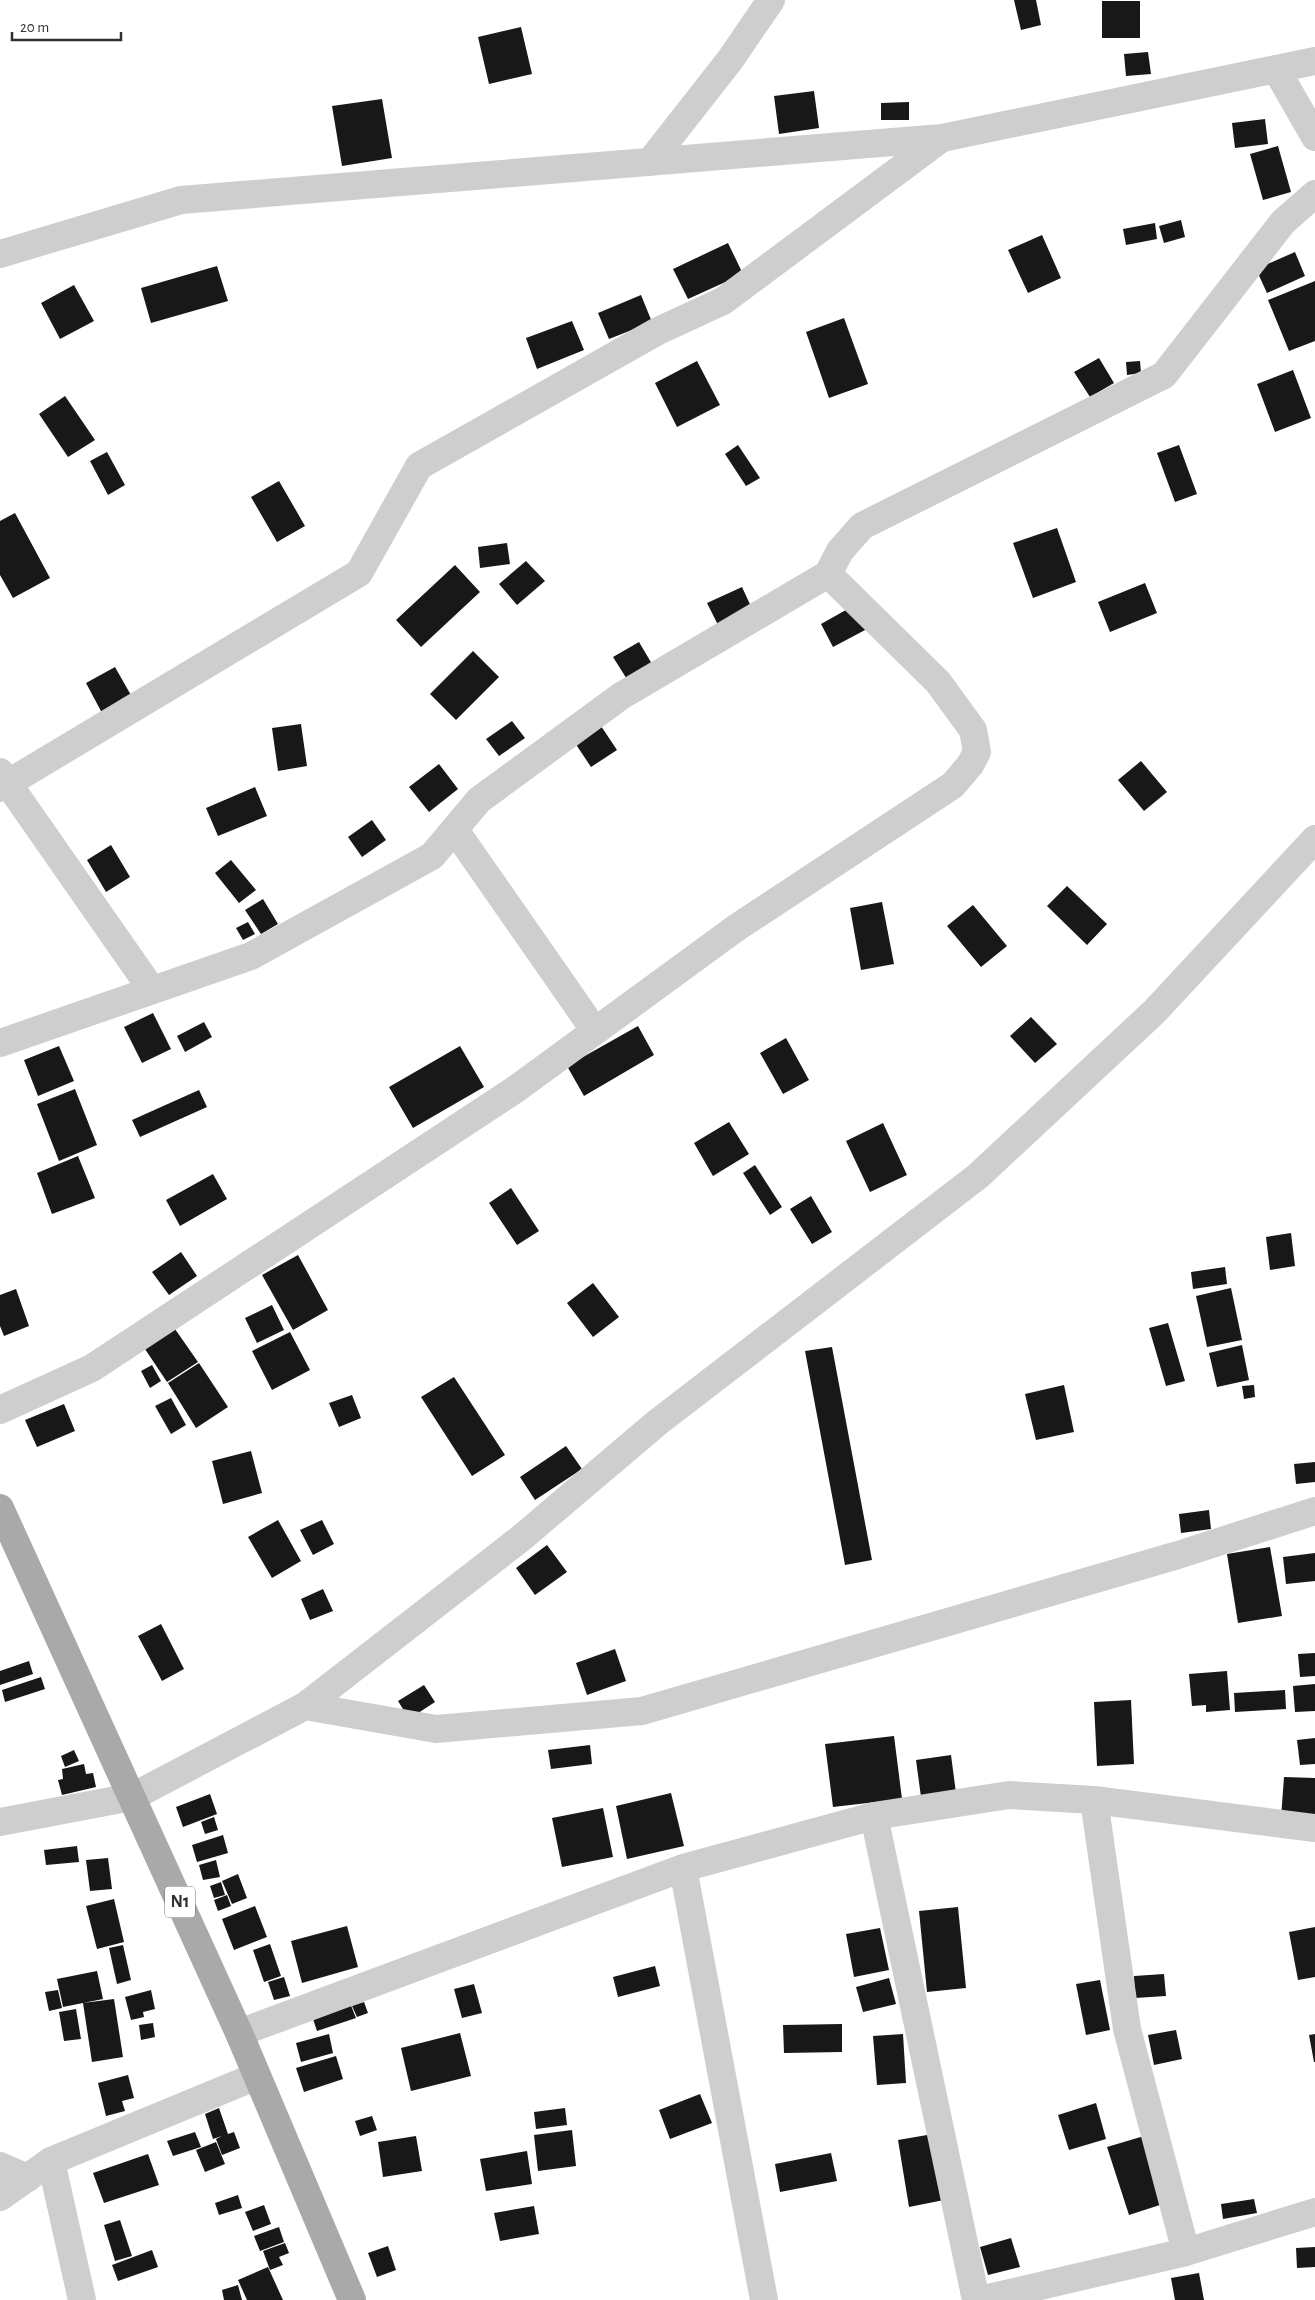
<svg xmlns="http://www.w3.org/2000/svg" width="1315" height="2300" viewBox="0 0 1315 2300" font-family="'Alegreya Sans',sans-serif">
	<style>
		.building { fill: #181818 }
		.lines { fill: none; stroke-linecap: round; stroke-linejoin: round }
		.street { stroke: #cecece; stroke-width: 28 }
		.primary { stroke: #a9a9a9; stroke-width: 28 }
		.labels { text-anchor: middle; dominant-baseline: central; stroke-width: 5; stroke-linejoin: round; paint-order: stroke }
		.shield { fill: #fff; stroke: #6f6f6f; stroke-width: 1 }
		.shield-label { font-size: 18px; font-weight: bold; fill: #313131 }
	</style>
	<rect width="100%" height="100%" fill="#fff"/>
	<path class="building" d="M 1014,0 L 1036,0 L 1041,25 L 1021,30 Z
		M 1102,1 L 1140,1 L 1140,38 L 1102,38 Z
		M 521,27 L 532,74 L 489,84 L 478,37 Z
		M 1148,52 L 1151,74 L 1126,76 L 1124,54 Z
		M 814,91 L 819,128 L 779,134 L 774,96 Z
		M 382,99 L 392,158 L 342,166 L 332,106 Z
		M 909,102 L 909,120 L 881,120 L 881,103 Z
		M 1265,119 L 1268,144 L 1235,148 L 1232,123 Z
		M 1278,146 L 1291,192 L 1263,200 L 1250,154 Z
		M 1181,220 L 1185,237 L 1164,243 L 1159,226 Z
		M 1155,223 L 1157,239 L 1126,245 L 1123,229 Z
		M 1042,235 L 1061,278 L 1028,293 L 1008,250 Z
		M 728,243 L 743,274 L 688,299 L 673,269 Z
		M 1295,252 L 1305,276 L 1267,293 L 1256,269 Z
		M 217,266 L 228,301 L 151,323 L 141,288 Z
		M 1315,281 L 1315,341 L 1289,351 L 1268,300 Z
		M 74,285 L 94,321 L 60,339 L 41,303 Z
		M 641,295 L 652,322 L 609,339 L 598,313 Z
		M 844,318 L 868,384 L 829,398 L 806,332 Z
		M 572,321 L 584,350 L 537,369 L 526,338 Z
		M 1099,358 L 1114,383 L 1090,397 L 1074,372 Z
		M 697,361 L 720,405 L 677,427 L 655,383 Z
		M 1140,361 L 1141,373 L 1127,375 L 1126,362 Z
		M 1293,370 L 1311,418 L 1275,432 L 1257,384 Z
		M 65,396 L 95,440 L 68,457 L 39,414 Z
		M 738,445 L 760,478 L 746,486 L 725,454 Z
		M 1179,445 L 1197,494 L 1175,502 L 1157,453 Z
		M 107,452 L 125,485 L 108,495 L 90,461 Z
		M 279,481 L 305,526 L 277,542 L 251,497 Z
		M 15,513 L 50,578 L 13,598 L 0,575 L 0,521 Z
		M 1057,528 L 1076,582 L 1033,598 L 1013,543 Z
		M 507,543 L 510,564 L 480,568 L 478,547 Z
		M 526,561 L 545,581 L 517,605 L 499,584 Z
		M 455,565 L 480,592 L 421,647 L 396,620 Z
		M 1145,583 L 1157,613 L 1110,632 L 1098,602 Z
		M 742,587 L 754,613 L 720,629 L 707,603 Z
		M 853,606 L 867,629 L 833,647 L 821,624 Z
		M 639,642 L 655,669 L 630,684 L 613,657 Z
		M 473,651 L 499,677 L 456,720 L 430,694 Z
		M 115,667 L 132,697 L 102,713 L 86,683 Z
		M 512,721 L 525,738 L 499,756 L 486,739 Z
		M 301,724 L 307,766 L 278,771 L 272,728 Z
		M 601,726 L 617,750 L 591,767 L 575,743 Z
		M 1141,761 L 1167,792 L 1144,811 L 1118,780 Z
		M 439,764 L 458,789 L 429,812 L 409,787 Z
		M 255,787 L 267,816 L 218,836 L 206,808 Z
		M 372,820 L 386,840 L 362,857 L 348,837 Z
		M 111,845 L 130,877 L 106,892 L 87,860 Z
		M 231,860 L 256,890 L 239,903 L 215,873 Z
		M 1067,886 L 1107,924 L 1087,945 L 1047,906 Z
		M 263,899 L 278,924 L 261,934 L 245,910 Z
		M 882,902 L 894,964 L 861,970 L 850,908 Z
		M 973,905 L 1007,946 L 981,967 L 947,926 Z
		M 248,922 L 255,934 L 243,940 L 236,928 Z
		M 153,1013 L 171,1049 L 142,1063 L 124,1027 Z
		M 1031,1017 L 1057,1044 L 1035,1063 L 1010,1036 Z
		M 204,1022 L 212,1037 L 185,1052 L 177,1036 Z
		M 638,1026 L 654,1055 L 584,1096 L 567,1066 Z
		M 786,1038 L 809,1080 L 783,1094 L 760,1053 Z
		M 59,1046 L 74,1081 L 38,1096 L 24,1060 Z
		M 460,1046 L 484,1087 L 413,1128 L 389,1087 Z
		M 75,1089 L 97,1145 L 59,1161 L 37,1104 Z
		M 199,1090 L 207,1107 L 140,1137 L 132,1120 Z
		M 729,1122 L 749,1154 L 713,1176 L 694,1143 Z
		M 883,1123 L 907,1175 L 870,1192 L 846,1141 Z
		M 78,1156 L 95,1198 L 52,1214 L 37,1173 Z
		M 755,1165 L 782,1207 L 770,1215 L 743,1173 Z
		M 213,1174 L 227,1199 L 180,1226 L 166,1200 Z
		M 511,1188 L 539,1231 L 517,1245 L 489,1203 Z
		M 811,1196 L 832,1232 L 812,1244 L 790,1209 Z
		M 1291,1233 L 1295,1266 L 1270,1270 L 1266,1237 Z
		M 181,1252 L 197,1276 L 169,1295 L 152,1272 Z
		M 298,1255 L 328,1310 L 293,1330 L 262,1275 Z
		M 1225,1267 L 1227,1284 L 1193,1289 L 1191,1272 Z
		M 593,1283 L 619,1317 L 593,1337 L 567,1303 Z
		M 1231,1288 L 1242,1340 L 1207,1347 L 1196,1296 Z
		M 16,1289 L 29,1326 L 4,1336 L 0,1326 L 0,1295 Z
		M 272,1305 L 284,1330 L 257,1343 L 245,1318 Z
		M 1168,1323 L 1185,1381 L 1166,1386 L 1149,1328 Z
		M 175,1329 L 198,1362 L 167,1382 L 145,1349 Z
		M 290,1332 L 310,1370 L 272,1390 L 252,1351 Z
		M 1242,1345 L 1249,1380 L 1217,1387 L 1209,1353 Z
		M 832,1347 L 872,1560 L 845,1565 L 805,1351 Z
		M 199,1363 L 228,1407 L 196,1428 L 168,1383 Z
		M 152,1365 L 161,1381 L 150,1388 L 141,1371 Z
		M 454,1377 L 505,1455 L 472,1476 L 421,1397 Z
		M 1064,1385 L 1074,1432 L 1036,1440 L 1025,1394 Z
		M 1254,1385 L 1255,1397 L 1244,1399 L 1242,1386 Z
		M 352,1395 L 361,1418 L 339,1427 L 329,1403 Z
		M 171,1398 L 186,1425 L 171,1434 L 155,1406 Z
		M 64,1404 L 75,1431 L 37,1447 L 25,1420 Z
		M 566,1446 L 582,1469 L 535,1500 L 520,1477 Z
		M 251,1451 L 262,1493 L 223,1504 L 212,1461 Z
		M 1315,1462 L 1315,1482 L 1296,1484 L 1294,1464 Z
		M 1209,1510 L 1211,1529 L 1181,1533 L 1179,1514 Z
		M 278,1520 L 301,1561 L 272,1578 L 248,1537 Z
		M 322,1520 L 334,1544 L 313,1555 L 300,1530 Z
		M 547,1545 L 567,1572 L 535,1595 L 516,1568 Z
		M 1270,1547 L 1282,1616 L 1238,1623 L 1227,1554 Z
		M 1315,1553 L 1315,1581 L 1286,1584 L 1283,1557 Z
		M 323,1589 L 333,1611 L 310,1620 L 301,1599 Z
		M 161,1624 L 184,1669 L 162,1681 L 138,1636 Z
		M 615,1649 L 626,1681 L 587,1695 L 576,1663 Z
		M 1315,1653 L 1315,1676 L 1300,1677 L 1298,1654 Z
		M 29,1661 L 33,1674 L 0,1685 L 0,1671 Z
		M 1227,1671 L 1230,1710 L 1206,1712 L 1206,1705 L 1192,1706 L 1189,1674 Z
		M 41,1677 L 45,1689 L 5,1702 L 2,1690 Z
		M 1315,1684 L 1315,1711 L 1295,1712 L 1293,1686 Z
		M 424,1685 L 435,1702 L 409,1719 L 398,1701 Z
		M 1285,1690 L 1286,1709 L 1235,1712 L 1234,1693 Z
		M 1131,1700 L 1134,1764 L 1097,1766 L 1094,1702 Z
		M 894,1736 L 902,1799 L 833,1807 L 825,1744 Z
		M 1315,1738 L 1315,1764 L 1300,1765 L 1297,1740 Z
		M 590,1745 L 592,1764 L 551,1769 L 548,1750 Z
		M 74,1750 L 79,1761 L 65,1767 L 61,1756 Z
		M 951,1755 L 956,1793 L 921,1797 L 916,1760 Z
		M 84,1764 L 86,1774 L 93,1773 L 96,1787 L 62,1795 L 58,1780 L 63,1779 L 62,1769 Z
		M 1284,1777 L 1315,1778 L 1315,1820 L 1281,1818 Z
		M 671,1793 L 684,1846 L 627,1859 L 616,1806 Z
		M 210,1794 L 217,1814 L 183,1827 L 176,1807 Z
		M 603,1808 L 613,1857 L 562,1867 L 552,1818 Z
		M 214,1817 L 218,1830 L 205,1834 L 201,1822 Z
		M 223,1835 L 228,1853 L 197,1862 L 192,1845 Z
		M 77,1846 L 79,1862 L 46,1865 L 44,1850 Z
		M 108,1858 L 112,1889 L 90,1891 L 86,1860 Z
		M 216,1860 L 220,1877 L 203,1880 L 199,1865 Z
		M 238,1874 L 247,1898 L 232,1904 L 222,1881 Z
		M 221,1882 L 225,1895 L 214,1898 L 210,1886 Z
		M 227,1895 L 231,1906 L 218,1911 L 214,1900 Z
		M 114,1899 L 124,1942 L 97,1949 L 86,1906 Z
		M 255,1906 L 267,1937 L 234,1950 L 222,1919 Z
		M 958,1907 L 966,1988 L 927,1992 L 919,1911 Z
		M 347,1926 L 358,1967 L 302,1983 L 291,1941 Z
		M 1315,1927 L 1315,1977 L 1298,1980 L 1289,1932 Z
		M 880,1928 L 889,1970 L 854,1977 L 846,1934 Z
		M 270,1944 L 281,1976 L 264,1982 L 253,1950 Z
		M 123,1945 L 131,1980 L 117,1984 L 109,1948 Z
		M 655,1966 L 660,1986 L 618,1997 L 613,1977 Z
		M 97,1971 L 103,1999 L 63,2007 L 57,1979 Z
		M 1164,1974 L 1166,1996 L 1135,1998 L 1134,1976 Z
		M 284,1977 L 290,1996 L 274,2000 L 268,1982 Z
		M 889,1978 L 896,2004 L 863,2012 L 856,1987 Z
		M 1100,1980 L 1110,2030 L 1086,2035 L 1076,1984 Z
		M 474,1984 L 482,2013 L 462,2018 L 454,1989 Z
		M 58,1990 L 62,2008 L 49,2011 L 45,1992 Z
		M 151,1990 L 155,2009 L 143,2012 L 144,2017 L 131,2020 L 125,1997 Z
		M 114,1999 L 123,2057 L 92,2062 L 83,2003 Z
		M 364,2002 L 368,2013 L 357,2017 L 352,2006 Z
		M 350,2003 L 356,2018 L 317,2031 L 312,2016 Z
		M 76,2009 L 81,2039 L 64,2041 L 59,2012 Z
		M 153,2023 L 155,2037 L 141,2040 L 139,2025 Z
		M 842,2024 L 842,2052 L 784,2053 L 783,2025 Z
		M 1176,2030 L 1182,2059 L 1154,2065 L 1148,2035 Z
		M 460,2033 L 471,2076 L 411,2091 L 401,2048 Z
		M 329,2034 L 333,2053 L 301,2062 L 296,2043 Z
		M 903,2034 L 906,2083 L 877,2085 L 873,2036 Z
		M 1315,2034 L 1315,2062 L 1314,2062 L 1309,2035 Z
		M 336,2056 L 343,2079 L 304,2092 L 296,2068 Z
		M 128,2075 L 134,2098 L 122,2101 L 125,2111 L 106,2116 L 98,2083 Z
		M 700,2094 L 712,2123 L 670,2139 L 659,2110 Z
		M 1096,2103 L 1106,2139 L 1069,2150 L 1058,2115 Z
		M 219,2108 L 228,2134 L 234,2132 L 240,2148 L 222,2155 L 216,2139 L 222,2136 L 213,2139 L 205,2114 Z
		M 565,2108 L 567,2125 L 536,2129 L 534,2112 Z
		M 372,2116 L 377,2130 L 360,2136 L 355,2121 Z
		M 572,2130 L 576,2166 L 538,2171 L 534,2135 Z
		M 195,2132 L 201,2147 L 173,2156 L 167,2141 Z
		M 933,2134 L 944,2200 L 909,2207 L 898,2140 Z
		M 416,2136 L 422,2171 L 383,2177 L 378,2142 Z
		M 1144,2136 L 1166,2203 L 1129,2215 L 1107,2147 Z
		M 216,2142 L 225,2164 L 205,2172 L 196,2150 Z
		M 527,2151 L 532,2184 L 486,2191 L 480,2159 Z
		M 831,2153 L 837,2181 L 780,2192 L 775,2164 Z
		M 148,2154 L 159,2185 L 104,2203 L 93,2173 Z
		M 238,2195 L 242,2208 L 219,2215 L 215,2203 Z
		M 1254,2199 L 1257,2213 L 1223,2219 L 1221,2204 Z
		M 264,2205 L 271,2224 L 253,2231 L 245,2212 Z
		M 534,2206 L 539,2234 L 500,2241 L 494,2213 Z
		M 120,2220 L 132,2256 L 115,2261 L 104,2225 Z
		M 279,2227 L 284,2242 L 260,2251 L 254,2236 Z
		M 1011,2238 L 1020,2267 L 988,2275 L 980,2247 Z
		M 285,2243 L 289,2253 L 279,2257 L 283,2265 L 270,2270 L 263,2251 Z
		M 388,2246 L 396,2270 L 377,2277 L 368,2253 Z
		M 1315,2247 L 1315,2267 L 1297,2268 L 1296,2248 Z
		M 152,2250 L 158,2267 L 118,2281 L 112,2265 Z
		M 268,2267 L 283,2300 L 247,2300 L 238,2280 Z
		M 1199,2273 L 1204,2300 L 1175,2300 L 1171,2278 Z
		M 238,2285 L 242,2300 L 224,2300 L 222,2290 Z"/>
	<g class="lines">
		<path class="street" d="M 1276,69 L 1315,137
			M 650,162 L 730,60 L 771,0
			M 0,254 L 181,200 L 942,138 L 1315,61
			M 0,772 L 152,990
			M 0,788 L 359,573 L 419,466 L 658,331 L 723,301 L 942,138
			M 455,830 L 595,1031
			M 0,1043 L 251,956 L 432,856 L 479,800 L 621,696 L 828,574 L 840,551 L 862,526 L 1164,375 L 1283,222 L 1315,194
			M 0,1410 L 92,1368 L 516,1089 L 736,928 L 953,785 L 970,765 L 977,752 L 973,730 L 938,682 L 828,574
			M 305,1706 L 436,1729 L 642,1711 L 1178,1555 L 1315,1511
			M 1094,1800 L 1127,2029 L 1186,2252
			M 874,1816 L 976,2300
			M 0,1822 L 132,1797 L 305,1706 L 520,1539 L 658,1422 L 978,1176 L 1154,1012 L 1315,839
			M 683,1868 L 764,2300
			M 239,2033 L 683,1868 L 874,1816 L 1009,1795 L 1094,1800 L 1315,1828
			M 51,2161 L 82,2300
			M 0,2166 L 28,2178
			M 0,2197 L 51,2161 L 257,2076
			M 980,2300 L 1186,2252 L 1315,2212"/>
		<path class="primary" d="M 0,1508 L 239,2033 L 352,2300"/>
	</g>
	<g class="labels">
		<rect class="shield" x="165" y="1886.5" width="30" height="31" rx="4"/>
		<g class="shield-label">
			<text x="180" y="1902">N1</text>
		</g>
	</g>
	<path d="M12 32v8h109v-8" fill="none" stroke="#313131" stroke-width="2.5"/>
	<text x="20" y="32" font-size="15" fill="#313131" stroke="#ffffff" stroke-width="4" paint-order="stroke">20 m</text>
</svg>
